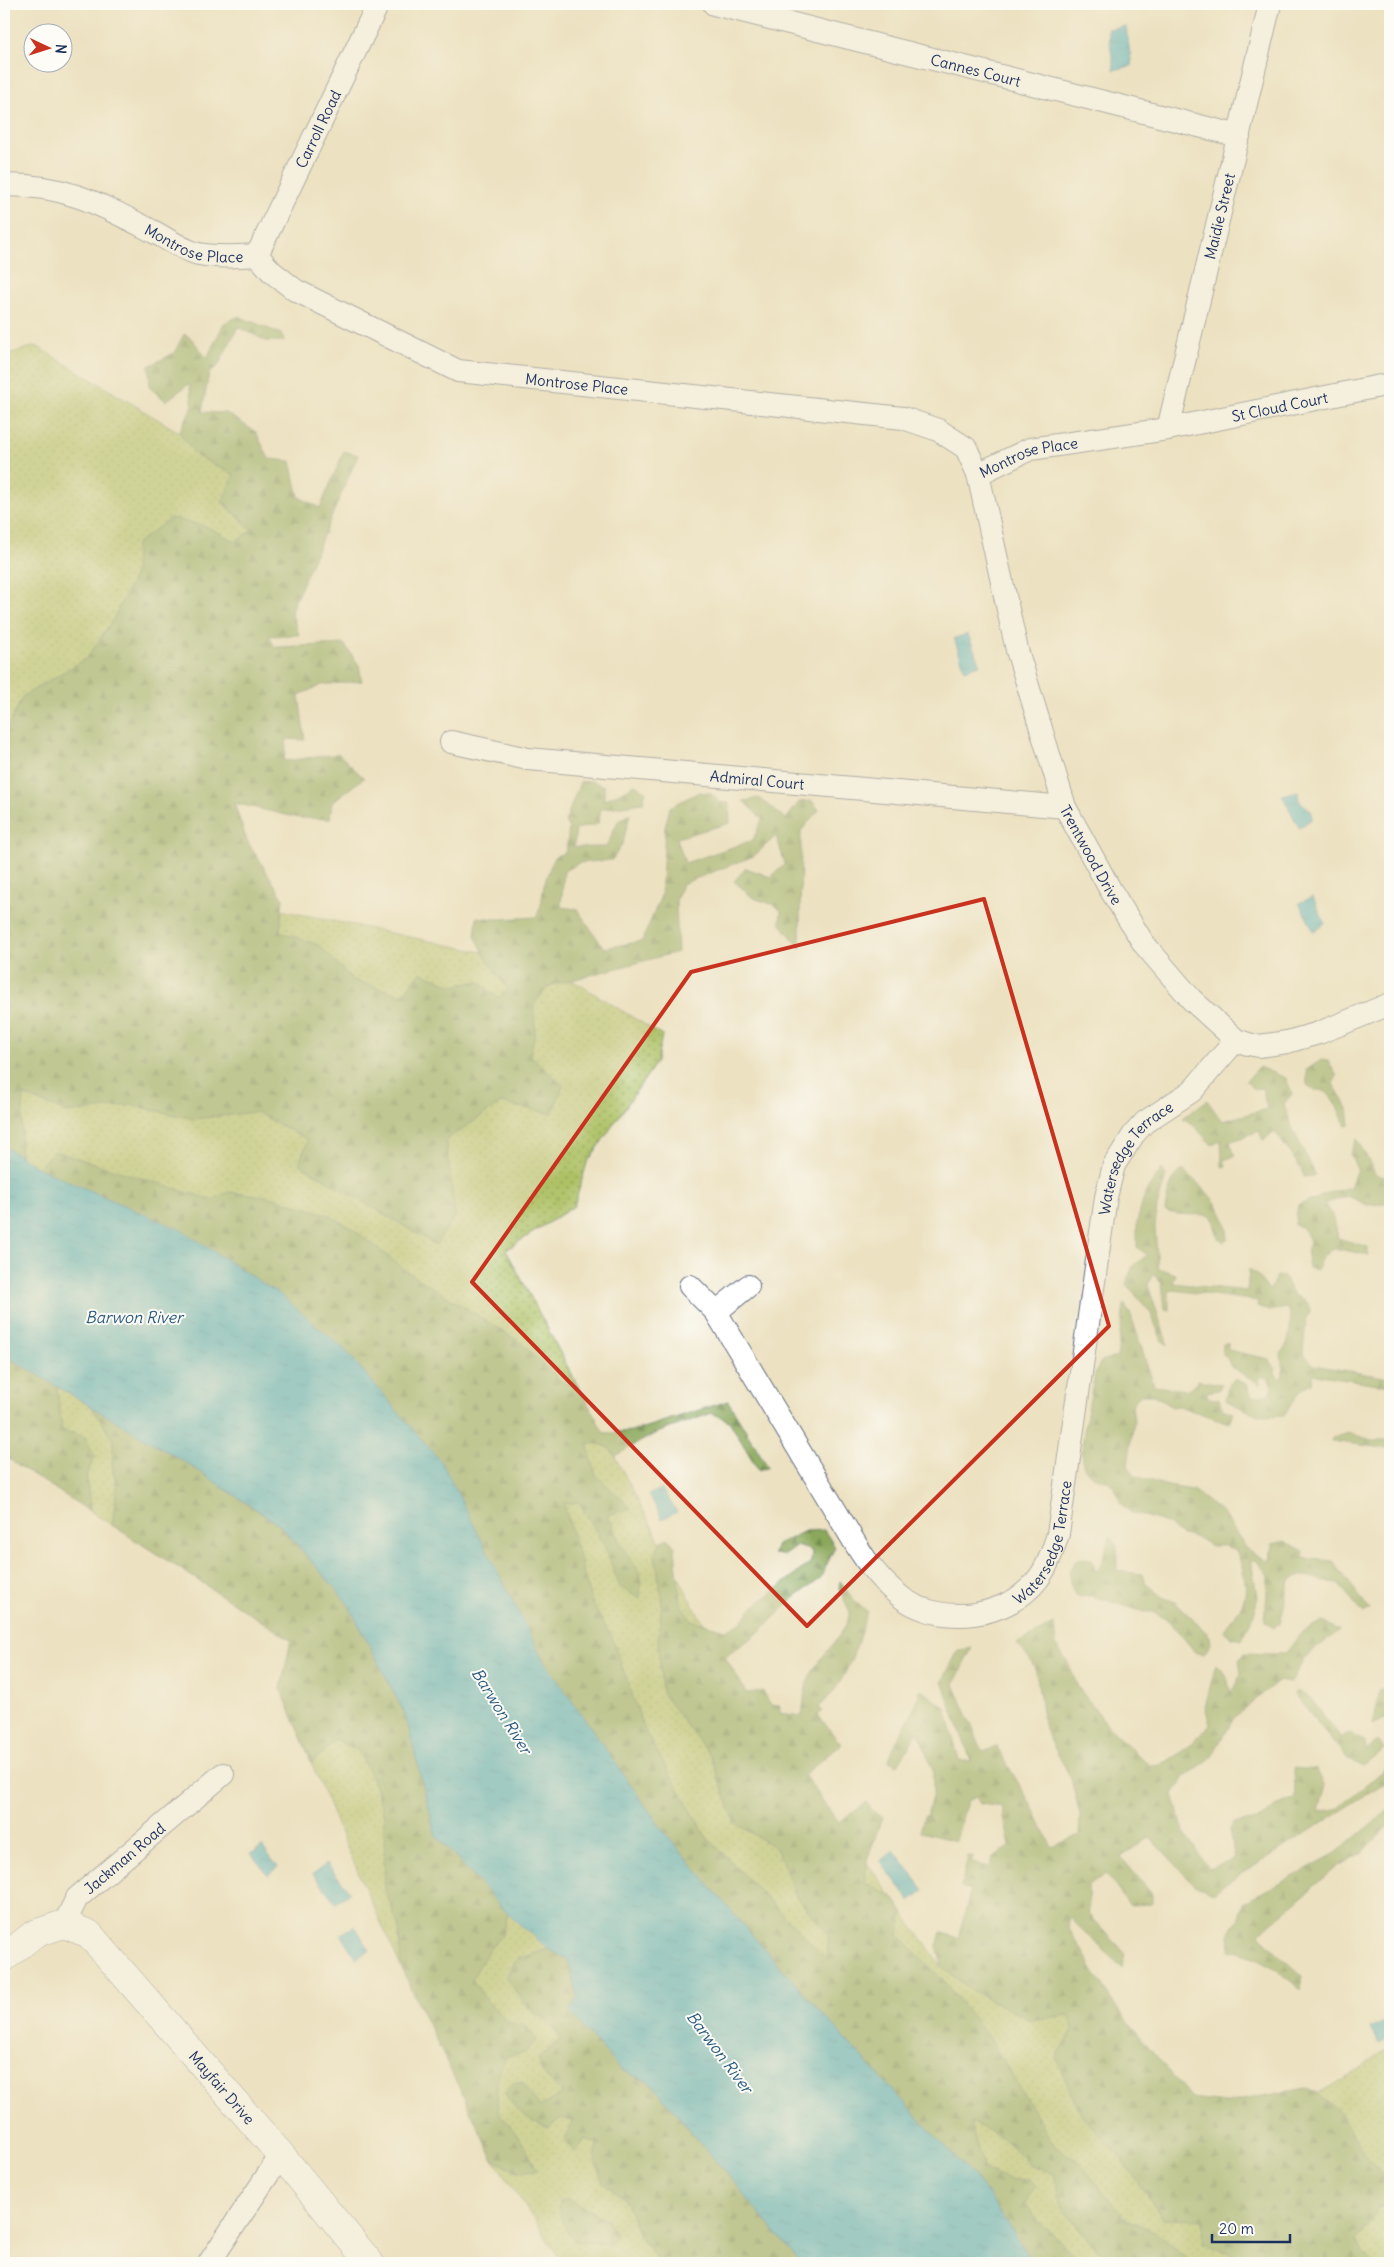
<svg xmlns="http://www.w3.org/2000/svg" width="1394" height="2267" viewBox="0 0 1394 2267" font-family="Delius,sans-serif">
	<style>
		.grass { fill: url(#grass-dots); stroke: #647862 }
		.forest { fill: url(#forest-firs); stroke: #526b5c }
		.water { fill: url(#water-ripples); stroke: #306e90 }
		.lines { fill: none; stroke-linecap: round; stroke-linejoin: round }
		.minor-casing { stroke: #646d81; stroke-width: 24 }
		.tertiary-casing { stroke: #646d81; stroke-width: 29 }
		.minor { stroke: #fff; stroke-width: 22 }
		.tertiary { stroke: #fff; stroke-width: 28 }
		.marked { fill: none; stroke: #c8321e; stroke-width: 4; stroke-linejoin: round }
		.labels { text-anchor: middle; dominant-baseline: central; stroke-width: 4; stroke-linejoin: round; paint-order: stroke }
		.street-label { font-size: 15px; fill: #1b2f5e; stroke: #fdfcf7 }
		.water-label { font-size: 16px; font-style: italic; fill: #295b81; stroke: #fdfcf7 }
	</style>
	<defs>
		<pattern id="grass-dots" width="8" height="8" patternUnits="userSpaceOnUse" patternTransform="scale(1.25)"><rect width="8" height="8" fill="#aec165"/><path d="M2 2h.1M6 6h.1" fill="none" stroke="#8d9d56" stroke-width="1.8" stroke-linecap="round"/></pattern>
		<pattern id="forest-firs" width="22" height="20" patternUnits="userSpaceOnUse" patternTransform="scale(1.25)"><rect width="22" height="20" fill="#8aa75a"/><path d="M5 1l3.5 6h-7zM16 11l3.5 6h-7z" fill="#70884e"/></pattern>
		<pattern id="water-ripples" width="26" height="14" patternUnits="userSpaceOnUse" patternTransform="scale(1.25)"><rect width="26" height="14" fill="#44adc3"/><path d="M2 4q2-2 4 0t4 0M15 11q2-2 4 0t4 0" fill="none" stroke="#388da2"/></pattern>
	</defs>
	<rect width="100%" height="100%" fill="#fdfcf7"/>
	<filter id="ink" filterUnits="userSpaceOnUse"><feTurbulence type="fractalNoise" baseFrequency=".02" numOctaves="2"/><feDisplacementMap in="SourceGraphic" scale="10" xChannelSelector="R" yChannelSelector="G"/><feConvolveMatrix kernelMatrix="1 2 1 2 8 2 1 2 1" color-interpolation-filters="sRGB"/></filter>
	<filter id="wash" filterUnits="userSpaceOnUse"><feTurbulence type="fractalNoise" baseFrequency=".0096" numOctaves="4" result="noise"/><feDisplacementMap in="SourceGraphic" scale="20" xChannelSelector="R" yChannelSelector="G"/><feGaussianBlur stdDeviation="1.12" result="paint"/><feColorMatrix in="noise" values="0 0 0 0 0 0 0 0 0 0 0 0 0 0 0 0 0 1.4 0 .05"/><feComposite in="paint" operator="in"/></filter>
	<g filter="url(#wash)">
		<rect width="100%" height="100%" fill="#ece1c1"/>
		<path class="grass" d="M 36,346 L 179,432 L 240,465 L 295,556 L 158,555 L 226,782 L 271,908 L 549,966 L 662,1035 L 657,1061 L 587,1163 L 574,1206 L 506,1250 L 697,1612 L 753,1704 L 942,1967 L 1004,1915 L 1206,2158 L 1362,2068 L 1378,2054 L 1390,2047 L 1390,2263 L 1034,2263 L 1010,2230 L 38,1168 L 4,1146 L 4,355 Z
			M 4,1355 L 185,1462 L 568,1959 L 578,1997 L 801,2263 L 563,2263 L 494,2160 L 401,1967 L 340,1832 L 281,1689 L 291,1640 L 4,1456 Z"/>
		<path class="forest" d="M 239,316 L 281,334 L 285,341 L 266,341 L 238,327 L 218,366 L 209,373 L 202,412 L 226,413 L 256,432 L 269,459 L 291,461 L 299,497 L 320,508 L 344,451 L 358,455 L 291,611 L 299,635 L 269,636 L 275,647 L 344,644 L 359,665 L 362,681 L 322,685 L 299,695 L 305,740 L 287,739 L 284,761 L 339,754 L 364,778 L 332,802 L 330,819 L 299,818 L 234,803 L 246,839 L 283,898 L 280,932 L 319,945 L 353,980 L 402,995 L 421,972 L 453,986 L 478,981 L 498,998 L 508,990 L 489,963 L 475,936 L 477,917 L 498,919 L 536,917 L 541,905 L 544,884 L 554,857 L 566,852 L 569,828 L 565,822 L 580,782 L 592,781 L 604,786 L 604,800 L 628,789 L 634,784 L 646,791 L 643,803 L 601,809 L 598,824 L 576,829 L 574,847 L 606,847 L 618,821 L 630,814 L 623,843 L 612,860 L 579,863 L 564,871 L 561,907 L 577,909 L 604,948 L 642,941 L 661,896 L 665,827 L 670,807 L 699,792 L 711,793 L 719,802 L 729,803 L 730,823 L 677,838 L 685,863 L 753,840 L 762,819 L 743,801 L 759,798 L 786,819 L 799,802 L 812,801 L 819,810 L 801,831 L 800,948 L 780,923 L 781,911 L 775,905 L 753,898 L 734,881 L 746,868 L 771,877 L 785,864 L 776,836 L 754,856 L 682,884 L 676,901 L 678,952 L 549,986 L 534,1004 L 535,1033 L 530,1055 L 563,1086 L 552,1114 L 501,1103 L 446,1140 L 455,1216 L 436,1245 L 299,1164 L 308,1140 L 256,1112 L 193,1119 L 131,1105 L 68,1113 L 24,1095 L 20,1156 L 4,1146 L 4,736 L 23,696 L 87,658 L 114,618 L 135,574 L 136,544 L 171,518 L 208,527 L 236,542 L 252,529 L 222,502 L 234,475 L 197,456 L 179,432 L 193,405 L 189,384 L 166,401 L 150,388 L 149,366 L 174,353 L 184,334 L 191,338 L 207,358 L 224,323 Z
			M 1321,1060 L 1328,1061 L 1337,1076 L 1333,1084 L 1348,1108 L 1350,1125 L 1346,1126 C 1338,1111 1333,1088 1314,1090 L 1307,1085 L 1306,1070 Z
			M 1259,1067 L 1286,1078 L 1292,1094 L 1284,1104 L 1294,1132 L 1315,1174 L 1313,1176 L 1304,1177 L 1300,1167 L 1275,1132 L 1263,1140 L 1259,1131 L 1230,1142 L 1235,1156 L 1224,1160 L 1226,1166 L 1222,1167 L 1221,1140 L 1212,1145 C 1201,1135 1198,1127 1183,1118 L 1207,1100 L 1222,1121 L 1267,1109 L 1262,1088 L 1253,1089 L 1246,1081 Z
			M 1357,1139 L 1376,1175 L 1390,1176 L 1386,1204 L 1367,1205 L 1348,1196 L 1324,1204 L 1334,1218 L 1338,1238 L 1368,1247 L 1368,1255 L 1333,1248 L 1322,1258 L 1316,1270 L 1309,1268 L 1307,1256 L 1309,1238 L 1301,1227 L 1295,1224 L 1298,1205 L 1319,1198 L 1321,1195 L 1350,1187 L 1357,1169 L 1350,1154 Z
			M 54,1151 L 212,1200 L 229,1192 L 266,1196 L 327,1214 L 353,1229 L 408,1272 L 520,1342 L 562,1382 L 579,1387 L 604,1433 L 633,1431 L 728,1401 L 768,1467 L 759,1471 L 729,1421 L 712,1413 L 654,1434 L 615,1456 C 608,1444 599,1443 587,1444 L 596,1475 L 631,1508 L 608,1515 L 620,1543 L 641,1575 L 640,1599 L 620,1587 L 604,1545 L 579,1502 L 564,1504 L 592,1603 L 612,1638 L 645,1731 L 706,1836 L 827,1960 L 829,1935 L 797,1898 L 777,1849 L 735,1823 L 711,1757 L 662,1693 L 658,1642 L 662,1599 L 655,1555 L 660,1542 L 668,1538 L 675,1547 L 680,1603 L 691,1620 L 725,1630 L 741,1623 L 752,1608 L 811,1562 L 812,1551 L 797,1546 L 784,1555 L 773,1554 L 777,1545 L 805,1531 L 824,1530 L 835,1547 L 820,1579 L 793,1599 L 757,1634 L 725,1657 L 747,1693 L 763,1691 L 771,1705 L 780,1706 L 780,1713 L 802,1716 C 804,1701 804,1687 811,1674 C 823,1652 845,1637 850,1612 L 839,1589 L 840,1581 L 854,1600 L 867,1611 C 857,1646 847,1683 819,1707 L 822,1711 L 818,1715 L 841,1744 L 804,1775 L 839,1823 L 867,1802 L 872,1810 L 882,1817 L 867,1861 L 865,1883 L 892,1896 L 903,1912 L 899,1935 L 942,1979 L 990,2039 L 1054,2145 L 1079,2162 L 1126,2220 L 1155,2231 L 1192,2263 L 1114,2263 L 1091,2243 L 1063,2210 L 1054,2174 L 1029,2164 L 1003,2138 L 970,2122 L 984,2170 L 1008,2180 L 1029,2179 L 1036,2185 L 1026,2204 L 1038,2221 L 1084,2263 L 1034,2263 L 982,2186 L 845,2039 L 736,1917 L 661,1828 L 542,1659 L 38,1168 Z
			M 1162,1169 L 1166,1176 L 1157,1207 L 1155,1228 L 1158,1268 L 1176,1274 L 1173,1283 L 1247,1291 L 1249,1269 C 1261,1275 1260,1283 1270,1290 L 1277,1276 L 1284,1277 L 1293,1295 L 1305,1300 L 1304,1304 L 1308,1304 L 1311,1313 L 1306,1319 L 1303,1353 L 1314,1365 L 1390,1378 L 1390,1386 L 1313,1374 L 1312,1383 L 1302,1389 L 1284,1415 C 1277,1415 1270,1416 1263,1416 C 1256,1415 1232,1404 1225,1400 L 1229,1383 L 1236,1378 L 1247,1385 L 1252,1397 L 1269,1394 L 1272,1387 L 1268,1378 L 1259,1376 L 1260,1384 L 1231,1367 L 1227,1358 L 1222,1355 L 1223,1344 L 1228,1342 L 1228,1350 L 1269,1359 L 1275,1368 L 1275,1374 L 1280,1379 L 1283,1375 L 1281,1354 C 1290,1344 1293,1320 1288,1308 L 1269,1311 L 1257,1306 L 1258,1301 L 1173,1290 L 1169,1292 L 1169,1310 L 1165,1310 L 1162,1284 L 1153,1274 L 1148,1285 L 1168,1345 L 1162,1341 L 1150,1312 L 1126,1284 L 1133,1266 L 1147,1255 L 1137,1247 L 1137,1222 L 1145,1193 Z
			M 1183,1170 C 1206,1190 1227,1207 1228,1240 L 1224,1242 L 1218,1238 L 1212,1216 C 1195,1213 1181,1217 1165,1211 C 1167,1197 1170,1177 1183,1170 Z
			M 1124,1304 L 1131,1315 L 1154,1386 L 1186,1390 L 1197,1384 L 1198,1380 L 1221,1384 L 1219,1390 L 1207,1392 L 1208,1398 L 1218,1399 L 1223,1409 L 1233,1413 L 1229,1423 L 1178,1406 L 1172,1407 L 1155,1395 L 1140,1395 L 1132,1405 L 1134,1420 L 1128,1466 L 1136,1476 L 1168,1486 L 1193,1490 L 1224,1514 L 1247,1549 L 1269,1562 L 1272,1544 L 1285,1541 L 1304,1551 L 1303,1558 L 1333,1561 L 1370,1610 L 1364,1614 L 1338,1584 C 1323,1584 1304,1569 1290,1580 L 1280,1624 L 1273,1628 L 1265,1621 L 1268,1575 L 1258,1562 L 1251,1559 L 1257,1596 L 1256,1609 L 1242,1640 L 1231,1638 L 1225,1631 C 1230,1621 1235,1616 1240,1608 C 1251,1590 1243,1568 1236,1550 L 1224,1546 L 1211,1546 L 1198,1538 L 1182,1535 L 1173,1529 L 1167,1523 L 1130,1512 L 1121,1504 L 1115,1488 L 1107,1480 C 1095,1480 1084,1472 1082,1460 C 1079,1450 1092,1388 1095,1374 L 1101,1361 L 1117,1357 Z
			M 4,1355 L 57,1386 L 62,1430 L 85,1437 L 95,1457 L 86,1476 L 91,1512 L 4,1456 Z
			M 92,1407 L 185,1462 L 279,1525 L 347,1602 L 405,1714 L 436,1836 L 508,1914 L 501,1937 L 488,1951 L 472,1979 L 486,2000 L 508,2022 L 527,2027 L 536,2041 L 525,2053 L 507,2056 C 494,2080 497,2086 498,2112 C 515,2130 527,2148 537,2170 L 518,2172 L 494,2160 L 401,1967 L 399,1928 L 385,1890 L 384,1814 L 373,1780 L 357,1750 L 336,1740 L 312,1763 L 281,1689 L 291,1640 L 112,1525 L 117,1488 L 112,1465 L 113,1440 Z
			M 1348,1433 L 1372,1440 L 1390,1440 L 1390,1449 L 1331,1441 L 1332,1438 Z
			M 1110,1536 L 1117,1545 L 1117,1571 L 1143,1574 L 1146,1584 L 1162,1597 L 1175,1602 L 1210,1636 L 1211,1644 L 1204,1654 L 1196,1653 L 1169,1621 L 1153,1612 L 1144,1612 L 1092,1596 L 1076,1597 C 1069,1580 1064,1571 1079,1558 L 1092,1559 L 1096,1572 L 1101,1565 Z
			M 1323,1622 L 1340,1630 L 1304,1658 L 1291,1683 L 1278,1681 L 1233,1719 L 1211,1758 L 1185,1777 L 1173,1794 L 1184,1832 L 1209,1869 L 1235,1858 L 1229,1831 L 1234,1822 L 1257,1821 L 1276,1806 L 1295,1798 L 1294,1768 L 1317,1770 L 1325,1787 L 1318,1812 L 1339,1808 L 1390,1765 L 1390,1780 L 1212,1893 L 1195,1885 L 1150,1837 L 1121,1857 L 1152,1894 L 1152,1904 L 1129,1905 L 1106,1874 L 1088,1885 L 1089,1914 L 1125,1953 L 1122,1968 L 1070,1918 L 1068,1927 L 1115,2006 L 1192,2099 L 1225,2103 L 1305,2088 L 1318,2094 L 1342,2115 L 1360,2147 L 1389,2184 L 1390,2210 L 1380,2207 L 1356,2241 L 1374,2263 L 1250,2263 L 1203,2243 L 1204,2220 L 1163,2219 L 1122,2159 L 1081,2115 L 1056,2058 L 1073,2030 L 1070,2015 L 1029,2020 L 968,1988 L 942,1967 L 937,1946 L 941,1932 L 958,1938 L 971,1890 L 961,1887 L 968,1856 L 973,1857 L 972,1863 L 990,1867 L 993,1857 L 1010,1847 L 1002,1807 L 980,1804 L 976,1797 L 967,1801 L 956,1841 L 920,1832 L 924,1816 L 927,1816 L 933,1792 L 933,1771 L 918,1731 L 898,1765 L 889,1761 C 895,1735 916,1716 920,1689 L 946,1708 L 959,1761 L 971,1761 L 942,1682 L 958,1650 L 972,1648 L 954,1684 L 983,1752 L 997,1747 L 1028,1799 L 1052,1847 L 1079,1835 L 1080,1815 L 1071,1779 L 1045,1730 L 1036,1672 L 1030,1659 L 1016,1644 L 1054,1624 L 1056,1645 L 1068,1663 L 1078,1687 L 1111,1729 L 1149,1765 C 1172,1766 1194,1740 1210,1725 L 1205,1706 L 1216,1664 L 1226,1674 L 1231,1693 L 1241,1674 L 1239,1660 L 1244,1653 L 1285,1654 L 1302,1632 Z
			M 1390,1689 L 1390,1735 L 1387,1730 L 1389,1716 L 1373,1725 L 1380,1690 Z
			M 1297,1691 L 1310,1698 L 1341,1737 L 1350,1734 L 1365,1740 L 1365,1750 L 1378,1741 L 1384,1749 L 1363,1767 L 1346,1757 L 1297,1698 L 1295,1694 Z
			M 1390,1808 L 1390,1825 L 1364,1851 L 1337,1867 L 1260,1933 L 1281,1957 L 1302,1976 L 1300,1990 C 1275,1969 1263,1957 1230,1950 L 1229,1935 L 1233,1925 L 1238,1921 L 1243,1903 L 1336,1853 Z
			M 548,1949 L 568,1959 L 578,1997 L 621,2070 L 650,2082 L 801,2263 L 660,2263 L 639,2236 L 624,2197 L 603,2183 L 595,2161 L 597,2144 L 585,2139 L 576,2153 L 565,2140 L 572,2121 L 561,2118 L 549,2128 C 530,2122 512,2109 505,2092 L 510,2085 L 522,2082 L 540,2107 L 563,2093 L 542,2073 L 538,2058 L 561,2039 L 548,2022 L 526,2005 L 505,1977 L 517,1959 Z
			M 569,2199 L 605,2219 L 617,2234 L 610,2245 L 575,2241 C 565,2228 558,2218 560,2201 Z"/>
		<path class="water" d="M 1126,26 L 1132,66 L 1114,70 L 1108,29 Z
			M 968,634 L 980,665 L 965,670 L 954,638 Z
			M 1298,791 L 1299,801 L 1311,810 L 1312,819 L 1299,828 L 1282,795 Z
			M 1313,897 L 1325,924 L 1314,932 L 1299,903 Z
			M 4,1146 L 38,1168 L 181,1230 L 282,1296 L 345,1350 L 442,1463 L 542,1658 L 661,1828 L 736,1917 L 845,2039 L 982,2186 L 1034,2263 L 801,2263 L 650,2082 L 621,2070 L 569,2012 L 578,1997 L 568,1959 L 548,1949 L 508,1914 L 436,1836 L 405,1714 L 347,1602 L 280,1525 L 185,1462 L 4,1355 Z
			M 662,1489 L 677,1512 L 662,1519 L 649,1494 Z
			M 262,1846 L 278,1867 L 268,1875 L 251,1854 Z
			M 894,1850 L 924,1890 L 910,1901 L 880,1861 Z
			M 327,1863 L 350,1892 L 336,1903 L 313,1874 Z
			M 355,1926 L 370,1950 L 356,1959 L 341,1934 Z
			M 1390,2018 L 1390,2036 L 1379,2043 L 1371,2029 Z"/>
	</g>
	<g filter="url(#ink)">
		<g class="lines">
			<g class="minor-casing">
				<g id="minor">
					<path id="s1" d="M 714,4 L 1239,136"/>
					<path id="s2" d="M 4,185 C 66,185 98,203 152,231 C 166,238 184,251 199,254 C 218,258 238,256 257,255 L 272,272 L 295,290 L 458,371 L 903,418 L 938,430 L 966,448 L 978,474 L 1030,449 L 1168,429 L 1390,384"/>
					<path id="s3" d="M 257,255 L 378,4"/>
					<path id="s4" d="M 1168,429 L 1270,4"/>
					<path id="s5" d="M 978,474 L 1017,650 L 1065,807 L 1110,889 L 1144,944 L 1192,1000 L 1236,1040 L 1248,1044 L 1259,1046 L 1287,1042 L 1319,1033 L 1390,1004"/>
					<path id="s6" d="M 451,742 L 528,759 L 1065,807"/>
					<path id="s7" d="M 690,1286 L 716,1312 L 855,1543 C 868,1565 884,1585 905,1600 C 945,1626 1008,1618 1038,1579 C 1048,1566 1053,1550 1058,1534 L 1106,1197 L 1114,1165 L 1134,1134 L 1145,1122 L 1192,1091 L 1236,1040"/>
					<path d="M 716,1312 L 748,1286"/>
					<path id="s8" d="M 64,1924 L 77,1898 L 223,1774"/>
					<path d="M 209,2263 L 281,2155"/>
				</g>
			</g>
			<g class="tertiary-casing">
				<g id="tertiary">
					<path id="s9" d="M 4,1958 L 34,1934 L 64,1924 L 89,1934 L 281,2155 L 370,2263"/>
				</g>
			</g>
			<use href="#minor" class="minor"/>
			<use href="#tertiary" class="tertiary"/>
		</g>
	</g>
	<path d="M0 0H1394V2267H0ZM 984,899 L 1109,1326 L 807,1626 L 472,1282 L 691,972 Z" fill="#ece1c1" fill-opacity=".55" fill-rule="evenodd"/>
	<path class="marked" d="M 984,899 L 1109,1326 L 807,1626 L 472,1282 L 691,972 Z"/>
	<g class="labels">
		<g class="street-label">
			<text stroke="none"><textPath href="#s1" startOffset="270">Cannes Court</textPath></text>
			<text stroke="none"><textPath href="#s3" startOffset="140">Carroll Road</textPath></text>
			<text stroke="none"><textPath href="#s4" startOffset="219">Maidie Street</textPath></text>
			<text stroke="none"><textPath href="#s2" startOffset="202">Montrose Place</textPath></text>
			<text stroke="none"><textPath href="#s2" startOffset="621">Montrose Place</textPath></text>
			<text stroke="none"><textPath href="#s2" startOffset="1359">St Cloud Court</textPath></text>
			<text stroke="none"><textPath href="#s2" startOffset="1102">Montrose Place</textPath></text>
			<text stroke="none"><textPath href="#s6" startOffset="309">Admiral Court</textPath></text>
			<text stroke="none"><textPath href="#s5" startOffset="399">Trentwood Drive</textPath></text>
			<text stroke="none"><textPath href="#s7" startOffset="969">Watersedge Terrace</textPath></text>
			<text stroke="none"><textPath href="#s7" startOffset="565">Watersedge Terrace</textPath></text>
			<text stroke="none"><textPath href="#s8" startOffset="91">Jackman Road</textPath></text>
			<text stroke="none"><textPath href="#s9" startOffset="300">Mayfair Drive</textPath></text>
		</g>
		<g class="water-label">
			<text x="134" y="1317">Barwon River</text>
			<text transform="translate(502 1711) rotate(58)">Barwon River</text>
			<text transform="translate(720 2052) rotate(53)">Barwon River</text>
		</g>
	</g>
	<rect width="1394" height="2267" fill="none" stroke="#fdfcf7" stroke-width="20"/>
	<g transform="translate(48 48) rotate(94)"><circle r="24" fill="#fdfcf7" stroke="#a3aaba"/>
	<path d="M0-4L9 19L0 12L-9 19Z" fill="#c8321e"/>
	<text y="-8" font-size="14" font-weight="bold" text-anchor="middle" fill="#1b2f5e">N</text>
	</g>
	<path d="M1212 2234v8h78v-8" fill="none" stroke="#1b2f5e" stroke-width="2.5"/>
	<text x="1219" y="2234" font-size="15" fill="#1b2f5e" stroke="#fdfcf7" stroke-width="4" paint-order="stroke">20 m</text>
</svg>
